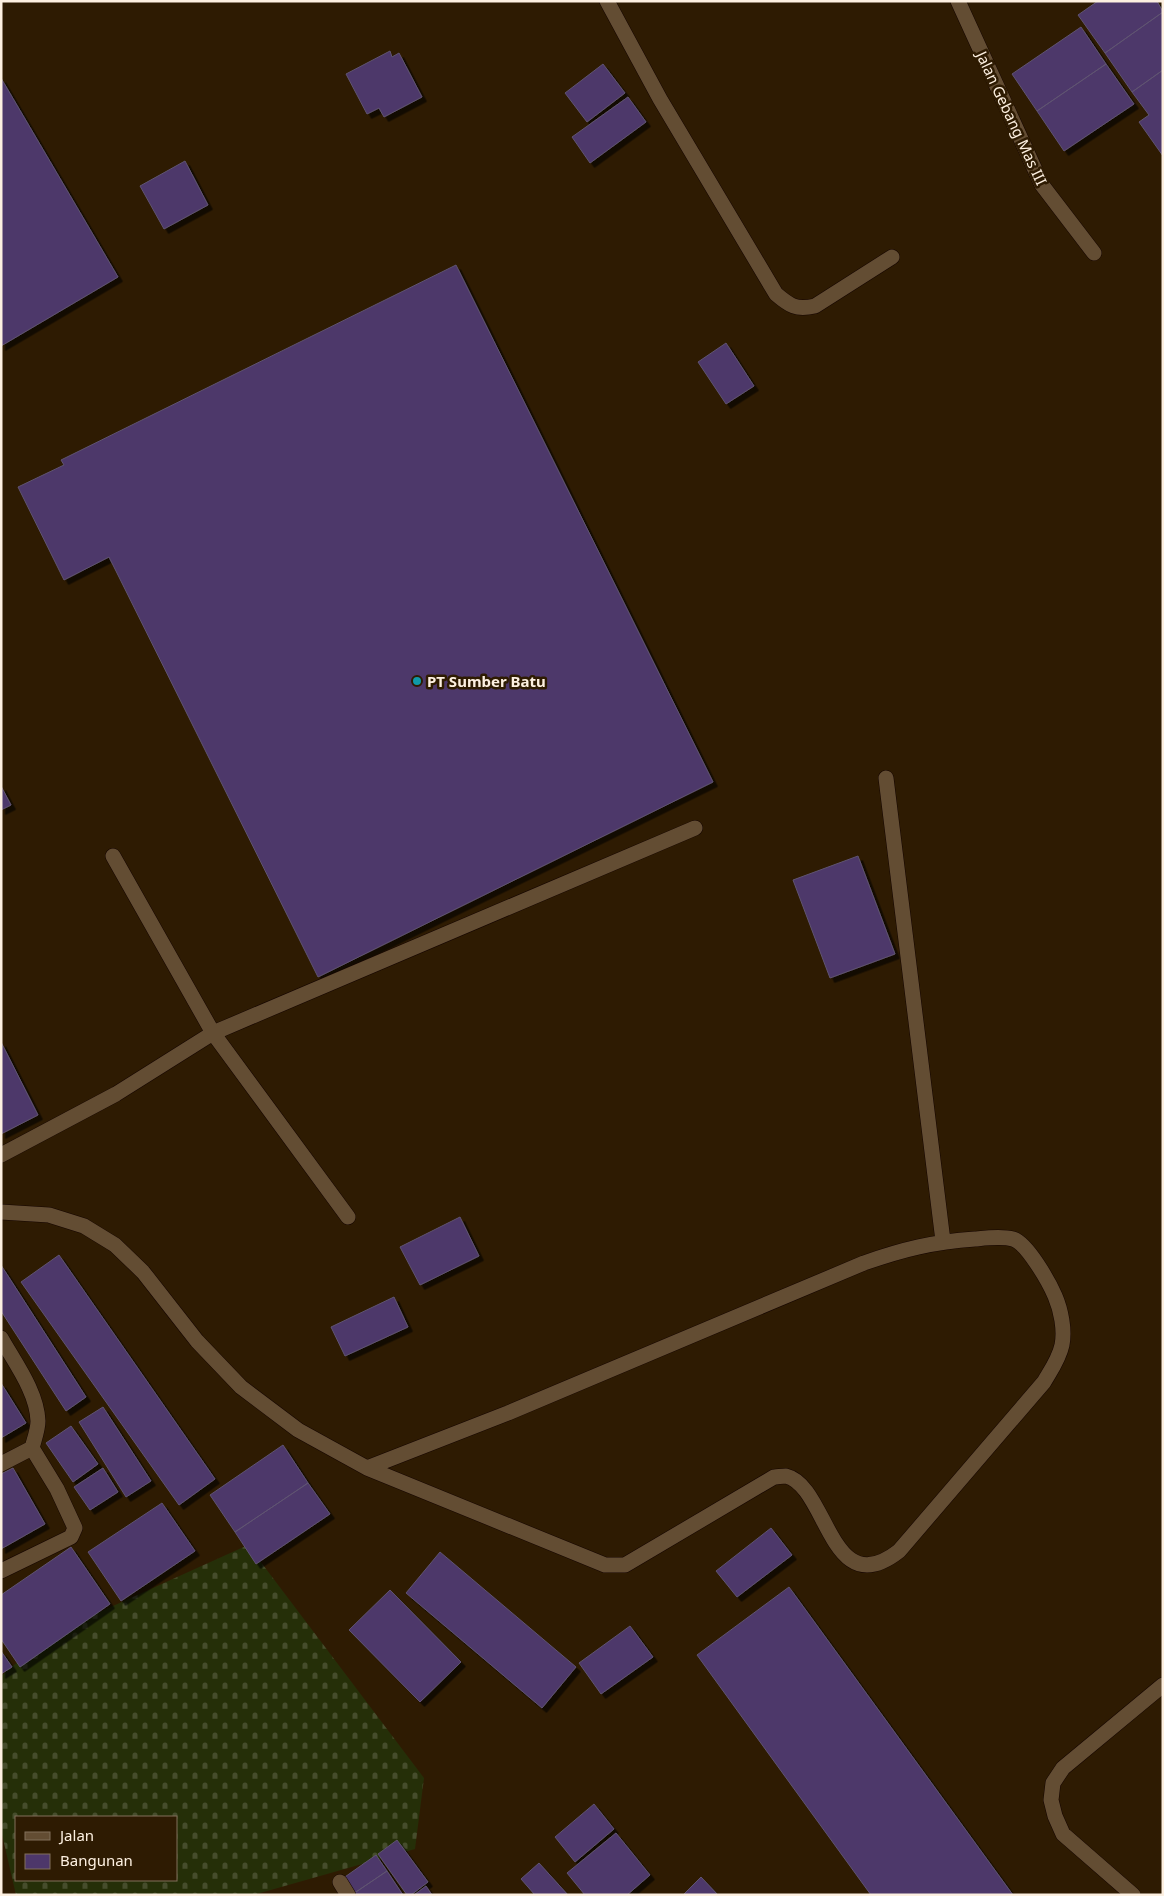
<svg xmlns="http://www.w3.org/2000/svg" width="1164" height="1896" viewBox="0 0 1164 1896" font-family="'Noto Sans',sans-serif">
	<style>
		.cemetery { fill: url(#cemetery-stones); fill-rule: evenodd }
		.building { fill: #4d376a; stroke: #5f5471; filter: url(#shadow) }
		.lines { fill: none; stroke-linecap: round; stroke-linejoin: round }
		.service-casing { stroke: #150500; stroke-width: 16 }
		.minor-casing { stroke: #150500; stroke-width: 16 }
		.service { stroke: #634d33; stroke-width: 15 }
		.minor { stroke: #634d33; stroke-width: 15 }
		.culture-dot { fill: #0f9aa8; stroke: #2e1b02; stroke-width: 2 }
		.labels { text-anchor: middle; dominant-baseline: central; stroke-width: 5; stroke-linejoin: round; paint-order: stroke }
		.street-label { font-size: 15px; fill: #fdf0e1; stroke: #2e1b02 }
		.poi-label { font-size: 15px; font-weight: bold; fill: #fdf0e1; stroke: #2e1b02; text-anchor: start }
	</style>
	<defs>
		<pattern id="cemetery-stones" width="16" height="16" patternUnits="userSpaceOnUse" patternTransform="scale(1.25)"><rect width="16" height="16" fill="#252f08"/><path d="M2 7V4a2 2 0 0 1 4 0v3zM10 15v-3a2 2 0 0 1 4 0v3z" fill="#464d2c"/></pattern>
		<filter id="shadow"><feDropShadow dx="4.5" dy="4.5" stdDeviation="0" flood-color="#0009"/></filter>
	</defs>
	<rect width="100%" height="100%" fill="#2e1b02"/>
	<path class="cemetery" d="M 248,1545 L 424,1778 L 415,1849 L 253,1895 L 16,1895 L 1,1830 L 1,1676 L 51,1634 ZM 16,1817 L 176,1817 L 176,1880 L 16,1880 Z"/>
	<path class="building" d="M 1098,1 L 1157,1 L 1163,12 L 1105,53 L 1078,15 Z
		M 1163,12 L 1163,70 L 1132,92 L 1105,53 Z
		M 1081,27 L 1106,64 L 1037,111 L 1012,74 Z
		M 390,51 L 392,57 L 399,53 L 422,97 L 384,117 L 379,108 L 367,114 L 346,74 Z
		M 603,64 L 625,93 L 587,122 L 565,93 Z
		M 1106,64 L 1134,104 L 1064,151 L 1037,111 Z
		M 1163,70 L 1163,156 L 1139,122 L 1149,115 L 1132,92 Z
		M 1,78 L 118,277 L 1,346 Z
		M 628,97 L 646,122 L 590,163 L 572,137 Z
		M 185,161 L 208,205 L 164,229 L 140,186 Z
		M 456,265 L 713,782 L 318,977 L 109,557 L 64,580 L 18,487 L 64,465 L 61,460 Z
		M 726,343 L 754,386 L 726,404 L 698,362 Z
		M 1,786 L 11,805 L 1,810 Z
		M 858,856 L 895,954 L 830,978 L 793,880 Z
		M 1,1042 L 38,1115 L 1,1134 Z
		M 460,1217 L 479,1256 L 420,1285 L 400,1247 Z
		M 59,1255 L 215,1479 L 179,1505 L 21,1282 Z
		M 1,1265 L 86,1397 L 66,1411 L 1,1311 Z
		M 394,1297 L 408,1327 L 345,1356 L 331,1327 Z
		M 1,1383 L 26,1423 L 1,1438 Z
		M 103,1407 L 151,1481 L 126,1497 L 79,1422 Z
		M 71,1426 L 98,1464 L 73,1482 L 46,1443 Z
		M 283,1445 L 308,1483 L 235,1532 L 210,1495 Z
		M 13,1468 L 45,1524 L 1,1549 L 1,1474 Z
		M 103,1468 L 118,1492 L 90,1510 L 74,1487 Z
		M 308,1483 L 330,1514 L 256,1564 L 235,1532 Z
		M 162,1503 L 195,1551 L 121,1601 L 88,1552 Z
		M 771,1528 L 792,1555 L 737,1597 L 716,1571 Z
		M 71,1547 L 110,1604 L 20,1667 L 1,1639 L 1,1595 Z
		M 440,1552 L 576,1667 L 542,1708 L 406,1593 Z
		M 789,1587 L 1013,1895 L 871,1895 L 697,1655 Z
		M 390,1590 L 461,1662 L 420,1702 L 349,1630 Z
		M 630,1626 L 653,1657 L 601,1694 L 579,1663 Z
		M 1,1651 L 12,1667 L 1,1674 Z
		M 594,1804 L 614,1829 L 575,1862 L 555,1837 Z
		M 616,1833 L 650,1875 L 627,1895 L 585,1895 L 567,1873 Z
		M 397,1840 L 428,1882 L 411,1895 L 407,1895 L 378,1854 Z
		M 376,1855 L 387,1871 L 353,1894 L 342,1879 Z
		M 539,1863 L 568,1895 L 535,1895 L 521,1879 Z
		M 387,1871 L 403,1895 L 353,1894 Z
		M 701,1877 L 718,1895 L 683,1895 Z
		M 426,1886 L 432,1895 L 414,1895 Z"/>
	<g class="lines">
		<g class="service-casing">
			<path id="service" d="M 886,778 L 943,1241
				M 113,856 L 213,1033 L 348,1217
				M 1,1155 L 116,1094 L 213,1033 L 695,828
				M 1,1212 L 49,1215 L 84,1226 L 115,1245 L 143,1272 L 197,1341 L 241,1387 L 298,1430 L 367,1468 L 605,1565 L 625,1565 L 774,1477 C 777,1477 782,1476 786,1476 C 828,1486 830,1605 899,1551 L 1044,1382 C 1051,1370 1059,1359 1062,1345 C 1065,1330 1061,1310 1055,1296 C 1049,1282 1027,1243 1013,1239 C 1002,1236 986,1238 975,1239 C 933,1242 904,1249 864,1263 L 508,1413 L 367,1468
				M 1133,1895 L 1063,1834 L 1055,1816 L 1051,1800 L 1053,1783 L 1063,1768 L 1163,1685"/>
		</g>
		<g class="minor-casing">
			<path id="minor" d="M 607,1 L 660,99 L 776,294 C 790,306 796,310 815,306 L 892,257
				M 958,1 L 1042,185 L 1094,253
				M 1,1338 C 15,1363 37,1392 38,1421 C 38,1430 34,1440 32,1448 L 57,1489 L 75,1528 L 71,1537 L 1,1571
				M 1,1464 L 32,1448
				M 340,1882 L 348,1895"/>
		</g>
		<use href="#service" class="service"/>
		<use href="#minor" class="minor"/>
	</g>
	<circle class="culture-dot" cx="417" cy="681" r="5"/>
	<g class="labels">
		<g class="street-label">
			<text transform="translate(1012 118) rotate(65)">Jalan Gebang Mas III</text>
		</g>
		<g class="poi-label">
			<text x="427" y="681">PT Sumber Batu</text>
		</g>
	</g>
	<rect width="1164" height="1896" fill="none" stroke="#fdf0e1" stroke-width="5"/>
	<rect x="15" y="1816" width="162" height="65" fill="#2e1b02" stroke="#81705b"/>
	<rect x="25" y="1832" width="25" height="8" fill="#634d33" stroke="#81705b"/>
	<text x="60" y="1841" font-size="15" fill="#fdf0e1">Jalan</text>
	<rect x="25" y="1854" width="25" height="15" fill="#4d376a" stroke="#81705b"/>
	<text x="60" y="1866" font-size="15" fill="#fdf0e1">Bangunan</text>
</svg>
